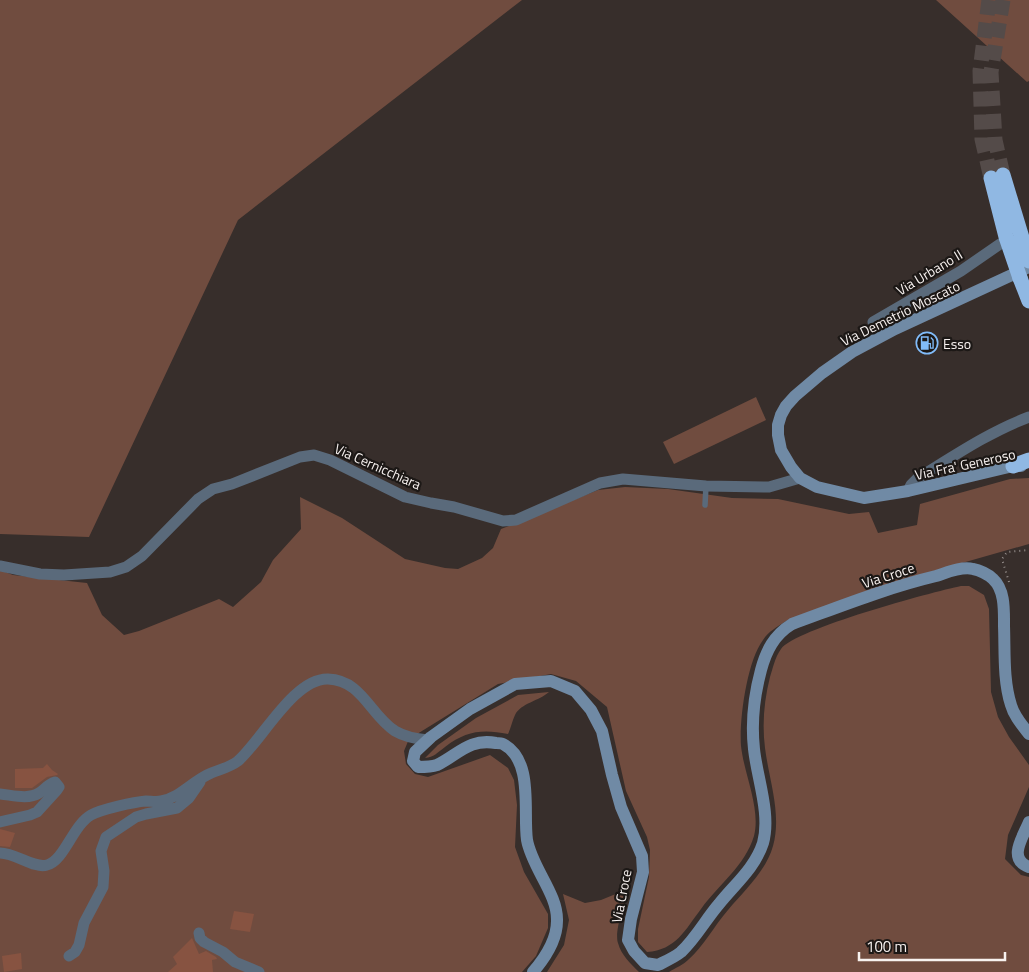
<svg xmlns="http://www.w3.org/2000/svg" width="1029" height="972" viewBox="0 0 1029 972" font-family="'Titillium Web',sans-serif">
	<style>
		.green { fill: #704c3f }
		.building { fill: #875341 }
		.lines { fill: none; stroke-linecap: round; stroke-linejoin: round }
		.highway-tunnel { stroke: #544b49; stroke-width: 15; stroke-dasharray: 15 8; stroke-linecap: butt }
		.path { stroke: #958e8b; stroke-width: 2; stroke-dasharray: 1 4; stroke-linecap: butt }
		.lane { stroke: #5a6a7b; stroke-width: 5.5 }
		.street { stroke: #5a6a7b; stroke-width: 11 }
		.secondary { stroke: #708aa5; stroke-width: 12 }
		.highway { stroke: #90b8e3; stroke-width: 15 }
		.highway-bridge { stroke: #90b8e3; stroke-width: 15 }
		.labels { text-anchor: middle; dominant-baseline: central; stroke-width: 4.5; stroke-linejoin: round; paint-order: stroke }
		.street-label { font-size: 14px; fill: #f8f2f0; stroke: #1c1816 }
		.poi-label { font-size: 14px; fill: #f8f2f0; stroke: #1c1816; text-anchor: start }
	</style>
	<rect width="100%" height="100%" fill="#372e2b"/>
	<path class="green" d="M 0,0 L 522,0 L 238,220 L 89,537 L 0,534 Z
		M 936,0 L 1029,0 L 1029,81 L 1027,82 Z
		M 756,397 L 766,420 L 674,464 L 663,442 Z
		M 1029,478 L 1029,544 L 955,565 L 786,621 C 777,627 769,631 763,640 C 747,661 739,720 741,746 C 744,774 761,809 754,836 C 745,866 718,885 701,909 C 685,930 676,950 647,952 L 638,942 L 638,929 L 649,877 L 650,850 L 647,837 L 626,791 L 607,707 L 576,681 L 551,674 L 498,684 L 409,739 L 404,751 L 406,764 L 415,774 L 428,777 L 490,755 L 508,768 L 514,780 L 517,805 L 515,847 L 524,872 L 548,914 L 548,928 L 536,956 L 522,972 L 0,972 L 0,570 L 13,575 L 87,583 L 102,615 L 124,635 L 139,631 L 219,599 L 233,607 L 261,582 L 273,560 L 301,529 L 300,497 L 342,518 L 405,559 L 445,568 L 458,569 L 482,558 L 493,548 L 501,529 L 598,490 L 625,487 L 668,489 L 732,498 L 778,499 L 849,514 L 869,512 L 878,533 L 917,525 L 920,504 L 1010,479 Z
		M 961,586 L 969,586 L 984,595 L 989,609 L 991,692 L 998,717 L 1009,737 L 1029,765 L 1029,787 L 1008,835 L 1005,859 L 1021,875 L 1029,877 L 1029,972 L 669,972 C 675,968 683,965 688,960 C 704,946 714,926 728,910 C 745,890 766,871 773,846 C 782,814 769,780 765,748 C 762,724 764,701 770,677 C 773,668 775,657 781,649 C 795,629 932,592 961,586 Z
		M 549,692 C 539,701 521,703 515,715 C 512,721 511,728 508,734 C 482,729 466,731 445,747 C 437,753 434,757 425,758 L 438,745 L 476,718 L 518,695 Z
		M 628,889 C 625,901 614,932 618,943 C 621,955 631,964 639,972 L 547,972 L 564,945 L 569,920 L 563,894 L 585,903 L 601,900 Z"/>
	<path class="building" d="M 47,764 L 52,770 L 58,774 L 57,775 L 47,777 L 32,788 L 15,788 L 15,769 L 43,768 Z
		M 0,829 L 15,833 L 10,847 L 0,846 Z
		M 234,911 L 254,914 L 250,932 L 230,929 Z
		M 192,938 L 199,954 L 206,951 L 216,957 L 217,959 L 212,960 L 213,972 L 168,972 L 177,964 L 173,957 Z
		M 21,953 L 22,969 L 4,972 L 2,956 Z"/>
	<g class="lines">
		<path class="highway-tunnel" d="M 989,0 L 980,71 L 982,139 L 991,178
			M 1003,0 L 991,72 L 995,140 L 1003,175"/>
		<path class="path" d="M 1009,582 L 1002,559 L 1007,552 L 1029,550"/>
		<path class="lane" d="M 705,505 L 706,486"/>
		<path class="street" d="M 873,322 L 961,271 L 1000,244
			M 908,491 L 911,485 L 918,478 C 954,456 989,432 1029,417
			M 0,566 L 40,574 L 64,575 L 110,572 L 126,567 L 142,556 L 198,499 L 213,489 L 232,484 L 300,457 L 314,455 L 330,460 L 405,497 L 431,503 L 454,507 L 503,521 L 516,520 L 600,483 L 623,479 L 706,486 L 769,487 L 800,478
			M 0,794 C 12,795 28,800 39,793 C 45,789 48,784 55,782 L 59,787 L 57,790 L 37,812 L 30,815 L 0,822
			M 0,853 C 16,853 34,869 47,865 C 64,861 73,825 91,815 C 102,809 134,802 146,801 C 151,801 156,802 161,801 C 179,798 191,783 207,775 C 217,770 229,768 238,761 C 262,740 294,678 328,679 C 362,680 370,715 395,731 C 405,737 416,739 428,740
			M 199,933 L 200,938 L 204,942 L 223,952 L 235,962 L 259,972
			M 69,956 L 75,952 L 79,945 L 84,923 L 103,887 L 104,871 L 101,851 L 106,837 L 136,817 L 146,814 L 177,808 L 189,798 L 200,782"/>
		<path class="secondary" d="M 1021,466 L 1013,466 L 908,491 L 864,498 L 817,487 L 800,478 L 791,467 L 781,450 L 778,435 L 778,425 L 781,415 L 786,406 L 795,396 L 822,373 L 852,352 L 895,329 L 1029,267
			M 1029,822 C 1023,837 1007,859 1029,867
			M 533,972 C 545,958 557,940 557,921 C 558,894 532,868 527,840 C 523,812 534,760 503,744 C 501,743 498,743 496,743 C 469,738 458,755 437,765 C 431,767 425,767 418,767 L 413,761 L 415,752 L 431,737 L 470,709 L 515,684 L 551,681 L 575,691 L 591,710 L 602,731 L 612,775 L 621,807 L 642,856 L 643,872 L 631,919 L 628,940 L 634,951 L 645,963 L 658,965 C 666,961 675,957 681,952 C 696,938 706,919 719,904 C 734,885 755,868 763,843 C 771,814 757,778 754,749 C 751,722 754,696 761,670 C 766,651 774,635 792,624 C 839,607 886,588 936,576 C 946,573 961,566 973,569 C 979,570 988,574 993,579 C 1005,590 1004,610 1004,626 C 1005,651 1003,680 1011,705 C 1014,716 1022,725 1029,734"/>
		<path class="highway" d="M 1020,278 L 1029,301
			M 1013,466 L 1029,460"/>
		<path class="highway-bridge" d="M 1003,175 L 1029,261
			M 991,178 L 1006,237 L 1020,278"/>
	</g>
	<defs>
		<g id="fuel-ring" transform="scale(1.125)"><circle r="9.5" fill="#1c1816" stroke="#81bcfa" stroke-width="1.5"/><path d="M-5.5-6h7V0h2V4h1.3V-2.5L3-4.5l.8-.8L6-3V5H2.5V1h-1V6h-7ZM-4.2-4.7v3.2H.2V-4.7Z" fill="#81bcfa"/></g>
	</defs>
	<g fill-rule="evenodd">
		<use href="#fuel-ring" x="927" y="343"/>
	</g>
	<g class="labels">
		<g class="street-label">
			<text transform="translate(929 272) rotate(-31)">Via Urbano II</text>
			<text transform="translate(900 313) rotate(-26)">Via Demetrio Moscato</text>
			<text transform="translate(965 464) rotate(-12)">Via Fra' Generoso</text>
			<text transform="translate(378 466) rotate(24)">Via Cernicchiara</text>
			<text transform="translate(888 575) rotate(-18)">Via Croce</text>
			<text transform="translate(621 896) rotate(-79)">Via Croce</text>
		</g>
		<g class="poi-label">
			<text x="943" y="343">Esso</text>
		</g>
	</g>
	<path d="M859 952v8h146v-8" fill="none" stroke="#f8f2f0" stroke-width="2.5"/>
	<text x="866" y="952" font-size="15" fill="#f8f2f0" stroke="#1c1816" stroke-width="4" paint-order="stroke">100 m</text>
</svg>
